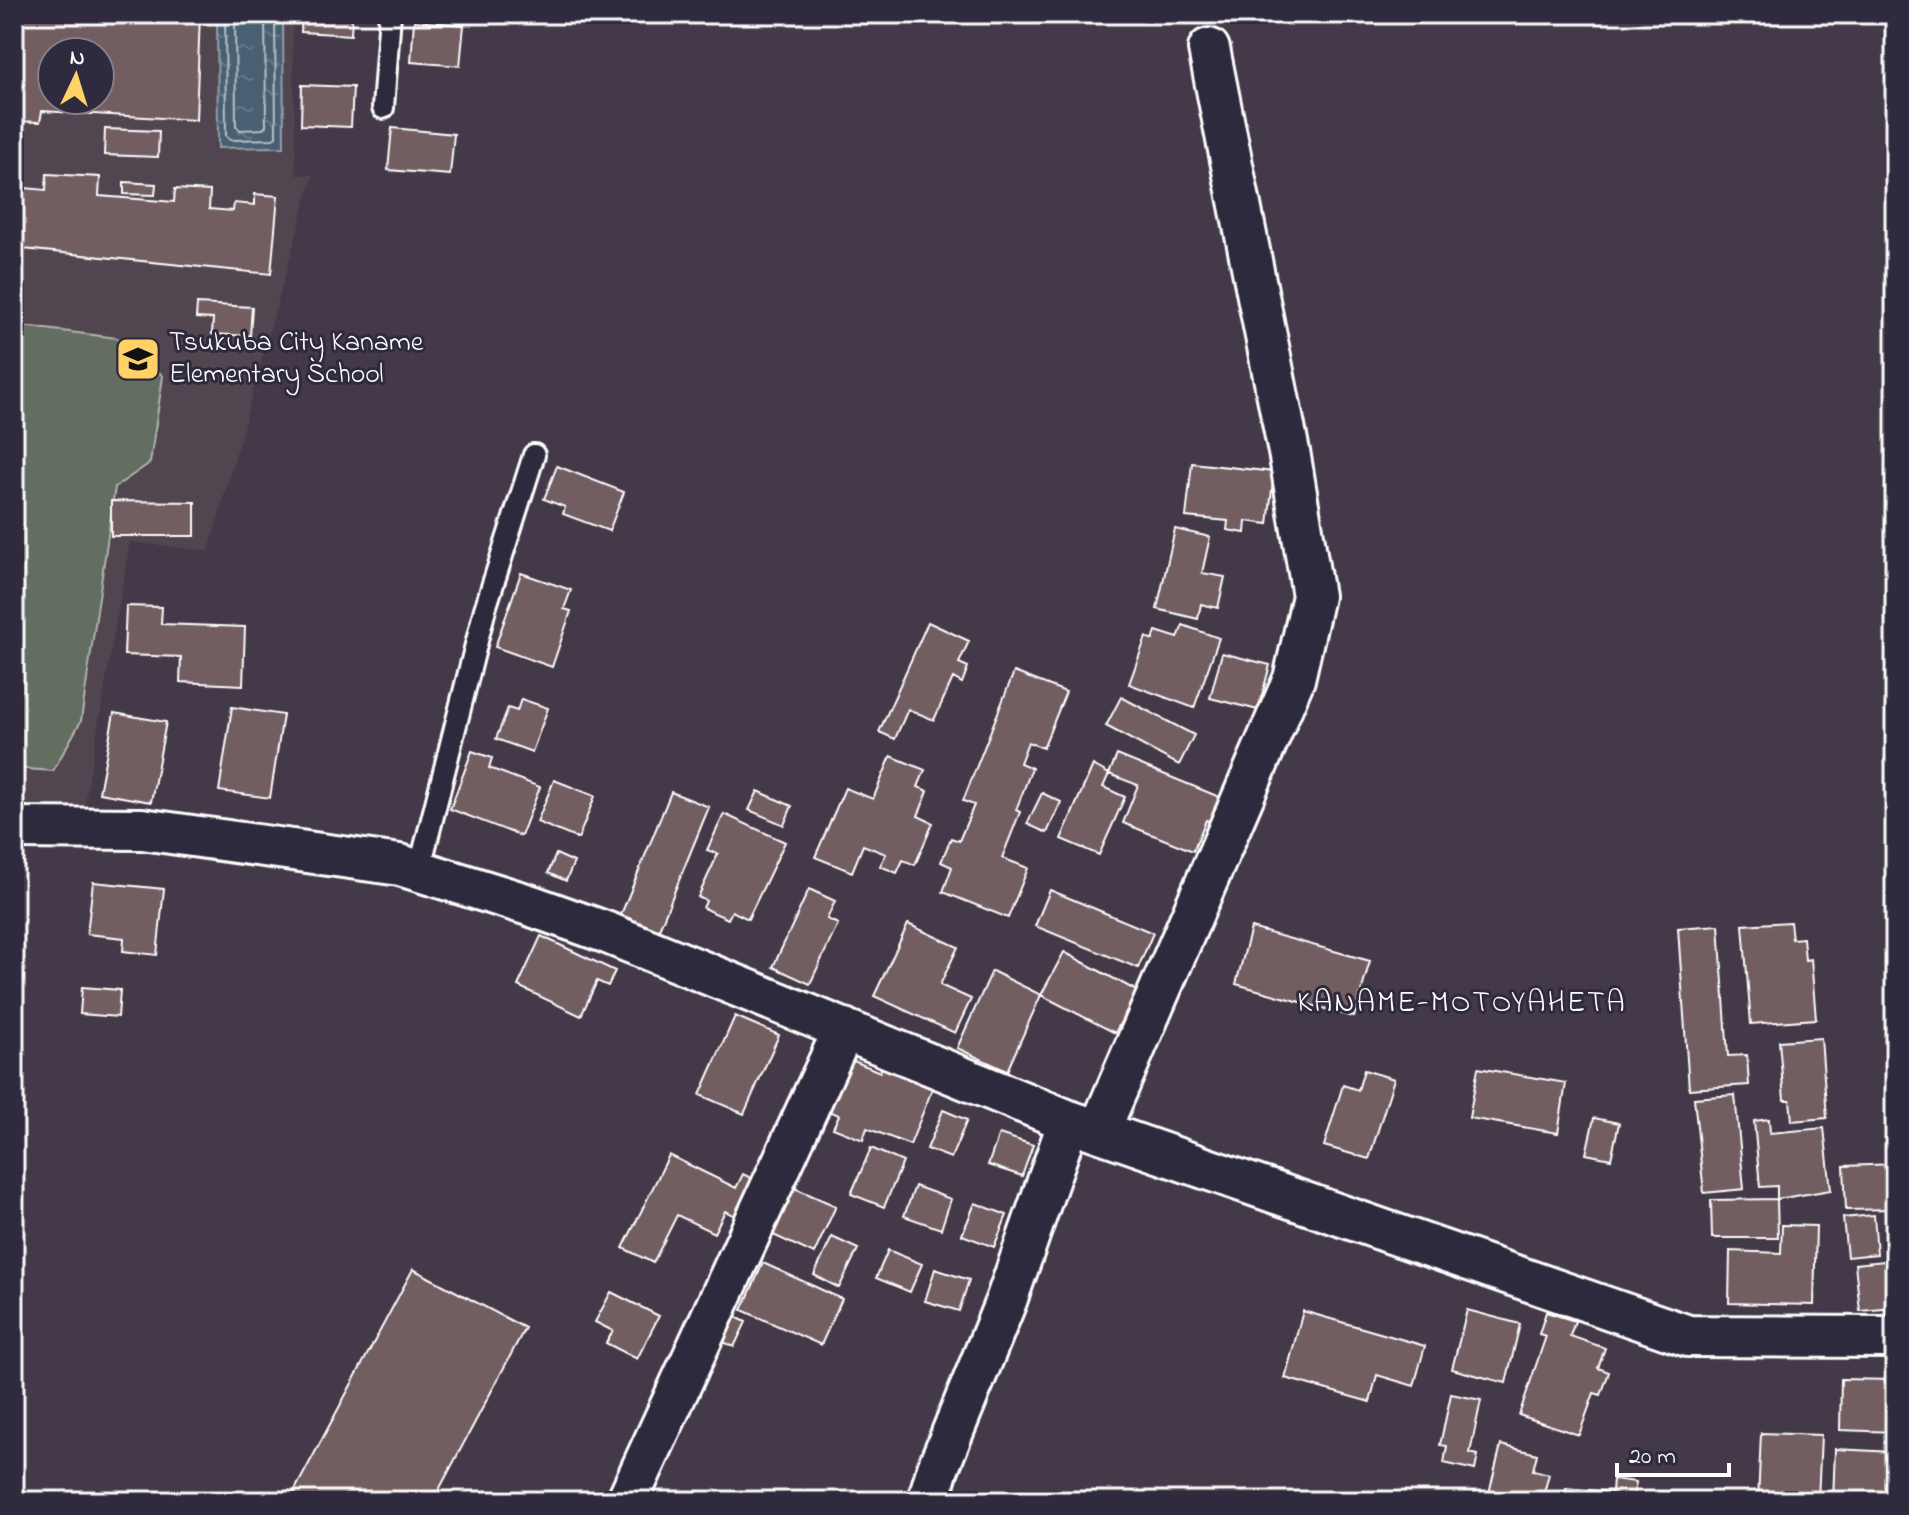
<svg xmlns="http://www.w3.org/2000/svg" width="1909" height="1515" viewBox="0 0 1909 1515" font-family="'Indie Flower',sans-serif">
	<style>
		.built { fill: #51444f; fill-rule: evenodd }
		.pitch { fill: #636d61; stroke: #b1b6b0; stroke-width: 2 }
		.water { fill: url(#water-ripples); stroke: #92a0aa; stroke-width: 2 }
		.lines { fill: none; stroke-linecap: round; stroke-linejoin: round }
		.shore { stroke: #b6c0c7; stroke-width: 2 }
		.building { fill: #725d60; stroke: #fff; stroke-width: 2; fill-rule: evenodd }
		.lane-casing { stroke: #fff; stroke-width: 26 }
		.street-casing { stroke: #fff; stroke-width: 46 }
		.lane { stroke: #2f2a3d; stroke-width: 20 }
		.street { stroke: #2f2a3d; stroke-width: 40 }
		.labels { text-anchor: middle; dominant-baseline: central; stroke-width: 6; stroke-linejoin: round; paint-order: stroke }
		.poi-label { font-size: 28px; fill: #fff; stroke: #2f2a3d; text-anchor: start }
		.neighbourhood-label { font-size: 30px; letter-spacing: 2px; fill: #fff; stroke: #2f2a3d }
	</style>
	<defs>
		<pattern id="water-ripples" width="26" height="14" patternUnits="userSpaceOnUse" patternTransform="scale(2)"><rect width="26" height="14" fill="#496172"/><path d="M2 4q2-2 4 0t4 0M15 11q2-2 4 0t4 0" fill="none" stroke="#647987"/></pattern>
	</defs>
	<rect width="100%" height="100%" fill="#433948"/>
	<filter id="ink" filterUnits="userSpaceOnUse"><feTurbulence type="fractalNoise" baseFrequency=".0125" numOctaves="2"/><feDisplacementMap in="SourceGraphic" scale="16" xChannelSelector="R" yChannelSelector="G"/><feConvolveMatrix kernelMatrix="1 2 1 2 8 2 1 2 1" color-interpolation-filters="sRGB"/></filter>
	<g filter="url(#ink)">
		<path class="built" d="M 14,14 L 292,14 L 296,175 L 313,175 L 209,551 L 130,542 L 84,808 L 18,809 L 14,802 ZM 52,52 L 100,52 L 100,100 L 52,100 Z"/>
		<path class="pitch" d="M 14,325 L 117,338 L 140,353 L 163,376 L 150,463 L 115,487 L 81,721 L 53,771 L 14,768 Z"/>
		<path class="water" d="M 217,14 L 283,14 L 284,147 L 218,148 Z"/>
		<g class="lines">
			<path class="shore" d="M 225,14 L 226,136 L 230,140 L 273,139 L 276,137 L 275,14
				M 235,14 L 236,126 L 240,130 L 263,129 L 266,126 L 265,14"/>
		</g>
		<path class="building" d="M 14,14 L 200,14 L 196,120 L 42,111 L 40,122 L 14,121 ZM 52,52 L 100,52 L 100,100 L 52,100 Z
			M 302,14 L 352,14 L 351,35 L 301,32 Z
			M 414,21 L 464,25 L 460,66 L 411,62 Z
			M 302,85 L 353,87 L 351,127 L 301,125 Z
			M 392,128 L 454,134 L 450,175 L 388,170 Z
			M 105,129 L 159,131 L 158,157 L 104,155 Z
			M 47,174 L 100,177 L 99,196 L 174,202 L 175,189 L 210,191 L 209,209 L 233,211 L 234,203 L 255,205 L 255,194 L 278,196 L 271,274 L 14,248 L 14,187 L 46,190 Z
			M 124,182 L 156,184 L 155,195 L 124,194 Z
			M 197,304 L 252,307 L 250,336 L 212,334 L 213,319 L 196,318 Z
			M 1192,463 L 1274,472 L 1268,524 L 1246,521 L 1245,533 L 1227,530 L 1228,521 L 1186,517 Z
			M 557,466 L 624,492 L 609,531 L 563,514 L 565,507 L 544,499 Z
			M 111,501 L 195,502 L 195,536 L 111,536 Z
			M 1175,529 L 1210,537 L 1202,573 L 1225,577 L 1218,608 L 1201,604 L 1198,619 L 1157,609 Z
			M 521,573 L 571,590 L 564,609 L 571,611 L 552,667 L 495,647 Z
			M 126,606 L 162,607 L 161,624 L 245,627 L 243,685 L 180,682 L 181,657 L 124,655 Z
			M 928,622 L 969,641 L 959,663 L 968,667 L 962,683 L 953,678 L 934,720 L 908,709 L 895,739 L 879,732 Z
			M 1183,625 L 1219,638 L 1194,708 L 1129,684 L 1146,637 L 1153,640 L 1156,631 L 1178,638 Z
			M 1222,653 L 1270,665 L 1258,710 L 1210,698 Z
			M 1014,672 L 1066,692 L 1043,748 L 1028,742 L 1020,763 L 1032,768 L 1016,810 L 1020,812 L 1002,858 L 1028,868 L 1008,918 L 943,892 L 952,867 L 941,862 L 951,838 L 959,841 L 974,805 L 963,801 Z
			M 1121,697 L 1194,735 L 1179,765 L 1106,726 Z
			M 521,699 L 548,708 L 532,752 L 496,739 L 508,708 L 517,711 Z
			M 232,707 L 283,715 L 270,798 L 219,791 Z
			M 114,713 L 166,722 L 151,802 L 99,793 Z
			M 472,751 L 492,758 L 489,768 L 540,787 L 521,836 L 450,809 Z
			M 1117,755 L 1222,798 L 1212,822 L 1206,820 L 1193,851 L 1123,823 L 1138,785 L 1109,774 Z
			M 891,756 L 925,770 L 918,787 L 928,791 L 918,816 L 933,823 L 915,865 L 903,860 L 897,873 L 880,866 L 886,854 L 863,845 L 852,872 L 815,857 L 845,788 L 873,799 Z
			M 1093,765 L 1109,774 L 1103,787 L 1125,797 L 1099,855 L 1061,839 Z
			M 554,780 L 595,796 L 578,839 L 537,822 Z
			M 758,791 L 792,806 L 784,825 L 749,810 Z
			M 671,792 L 709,807 L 658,932 L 620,917 Z
			M 1042,793 L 1061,802 L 1047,833 L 1027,824 Z
			M 724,814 L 785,842 L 748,919 L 732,911 L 728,919 L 703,908 L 706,901 L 698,897 L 718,854 L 707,850 Z
			M 556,854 L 574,862 L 566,881 L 548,873 Z
			M 93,882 L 164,889 L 157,955 L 123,951 L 124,938 L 87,934 Z
			M 809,889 L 835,901 L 827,919 L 838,924 L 810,984 L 773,967 Z
			M 1050,890 L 1153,933 L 1138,968 L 1035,926 Z
			M 1790,922 L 1792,939 L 1803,938 L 1805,960 L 1811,959 L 1816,1019 L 1751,1024 L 1743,925 Z
			M 908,924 L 958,947 L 940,985 L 971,999 L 955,1033 L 874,996 Z
			M 1719,925 L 1728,1056 L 1747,1055 L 1749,1085 L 1689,1089 L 1678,928 Z
			M 1251,928 L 1370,961 L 1354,1017 L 1236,984 Z
			M 541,936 L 615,971 L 608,986 L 597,981 L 581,1016 L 518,986 Z
			M 1064,952 L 1137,991 L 1115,1033 L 1041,995 Z
			M 992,971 L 1041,995 L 1007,1071 L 957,1048 Z
			M 82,987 L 120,990 L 118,1017 L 80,1014 Z
			M 735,1016 L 779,1035 L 744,1114 L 700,1095 Z
			M 1821,1038 L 1827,1118 L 1792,1121 L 1790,1100 L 1784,1100 L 1779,1041 Z
			M 849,1059 L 880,1072 L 884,1061 L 935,1082 L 910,1145 L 867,1128 L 863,1140 L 833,1128 L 839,1115 L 828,1111 Z
			M 1478,1068 L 1566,1083 L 1558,1133 L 1469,1118 Z
			M 1364,1070 L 1394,1079 L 1369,1159 L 1324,1146 L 1343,1085 L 1358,1090 Z
			M 1735,1095 L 1744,1189 L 1704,1193 L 1694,1098 Z
			M 943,1110 L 967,1120 L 951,1158 L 927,1149 Z
			M 1594,1118 L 1619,1123 L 1611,1159 L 1586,1154 Z
			M 1769,1119 L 1770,1133 L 1824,1128 L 1831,1190 L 1777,1199 L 1777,1186 L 1760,1187 L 1754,1121 Z
			M 999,1134 L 1033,1145 L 1022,1176 L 988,1165 Z
			M 871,1148 L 903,1162 L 884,1207 L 851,1194 Z
			M 669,1155 L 736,1188 L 743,1174 L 759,1182 L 741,1219 L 725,1211 L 714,1233 L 677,1215 L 653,1263 L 623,1248 Z
			M 1895,1164 L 1895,1209 L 1846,1210 L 1844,1166 Z
			M 790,1186 L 836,1206 L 814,1254 L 769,1233 Z
			M 915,1186 L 951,1199 L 941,1229 L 904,1216 Z
			M 1777,1199 L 1778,1238 L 1712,1238 L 1711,1200 Z
			M 975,1203 L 1007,1215 L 994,1247 L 962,1235 Z
			M 1874,1215 L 1877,1254 L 1847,1257 L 1843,1218 Z
			M 1782,1225 L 1816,1226 L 1814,1305 L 1729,1303 L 1730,1251 L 1781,1253 Z
			M 832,1237 L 858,1249 L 839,1288 L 814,1275 Z
			M 888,1250 L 922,1264 L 910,1292 L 876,1278 Z
			M 1895,1260 L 1895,1308 L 1860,1311 L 1855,1264 Z
			M 763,1263 L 842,1299 L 821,1345 L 742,1310 Z
			M 413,1269 L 525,1328 L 433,1501 L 289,1501 Z
			M 935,1269 L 969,1280 L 959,1311 L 925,1301 Z
			M 611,1292 L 659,1316 L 637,1359 L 606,1343 L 613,1331 L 595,1322 Z
			M 1467,1310 L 1520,1324 L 1506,1383 L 1452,1369 Z
			M 1303,1311 L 1425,1346 L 1414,1386 L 1377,1375 L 1370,1402 L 1285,1378 Z
			M 1546,1312 L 1575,1321 L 1570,1336 L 1605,1348 L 1598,1368 L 1609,1372 L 1601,1395 L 1594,1393 L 1579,1435 L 1519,1415 L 1546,1336 L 1539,1334 Z
			M 730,1314 L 746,1322 L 734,1347 L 717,1339 Z
			M 1841,1379 L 1895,1380 L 1895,1432 L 1840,1430 Z
			M 1451,1394 L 1481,1400 L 1470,1453 L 1478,1455 L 1475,1470 L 1444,1463 L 1447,1446 L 1440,1445 Z
			M 1761,1433 L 1821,1435 L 1818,1501 L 1758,1501 Z
			M 1501,1445 L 1537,1454 L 1533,1470 L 1549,1474 L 1542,1501 L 1487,1501 Z
			M 1835,1449 L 1894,1452 L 1891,1501 L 1833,1501 Z
			M 1613,1479 L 1636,1482 L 1633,1501 L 1565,1501 L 1566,1488 L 1612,1492 Z"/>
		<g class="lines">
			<g class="lane-casing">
				<path id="lane" d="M 383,108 L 390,14
					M 419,871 L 485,609 L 534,455"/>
			</g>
			<g class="street-casing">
				<path id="street" d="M 14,828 L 142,829 L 400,865 L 529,905 L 605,932 L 1069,1121 L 1688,1336 L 1895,1337
					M 1099,1131 L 1294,679 L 1313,596 L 1290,457 L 1209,49
					M 627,1501 L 844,1029
					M 928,1501 L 938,1468 L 1006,1301 L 1069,1121"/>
			</g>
			<use href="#lane" class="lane"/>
			<use href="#street" class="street"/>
		</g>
	</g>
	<defs>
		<g id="school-square" transform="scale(2.3)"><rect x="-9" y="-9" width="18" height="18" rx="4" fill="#ffd166" stroke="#2f2a3d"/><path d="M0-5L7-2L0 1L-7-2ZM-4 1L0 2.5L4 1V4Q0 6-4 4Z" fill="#111"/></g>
	</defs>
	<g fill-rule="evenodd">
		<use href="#school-square" x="138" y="359"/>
	</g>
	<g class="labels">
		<g class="poi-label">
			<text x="169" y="343">Tsukuba City Kaname<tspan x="169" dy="32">Elementary School</tspan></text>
		</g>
		<g class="neighbourhood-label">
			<text x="1462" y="1004">KANAME-MOTOYAHETA</text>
		</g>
	</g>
	<rect width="1909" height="1515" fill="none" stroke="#2f2a3d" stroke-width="48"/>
	<rect x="24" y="24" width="1861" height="1467" fill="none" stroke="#fff" stroke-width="3" filter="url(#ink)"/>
	<g transform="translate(76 76) rotate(4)"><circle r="38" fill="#2f2a3d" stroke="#827f8b" stroke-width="2"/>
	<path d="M0-6L14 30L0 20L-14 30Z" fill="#ffd166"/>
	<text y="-12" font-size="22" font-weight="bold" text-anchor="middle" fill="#ffffff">N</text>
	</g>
	<path d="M1617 1463v12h112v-12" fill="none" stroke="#ffffff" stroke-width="4"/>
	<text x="1629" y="1463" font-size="24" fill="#ffffff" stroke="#2f2a3d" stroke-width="6" paint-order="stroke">20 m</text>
</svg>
